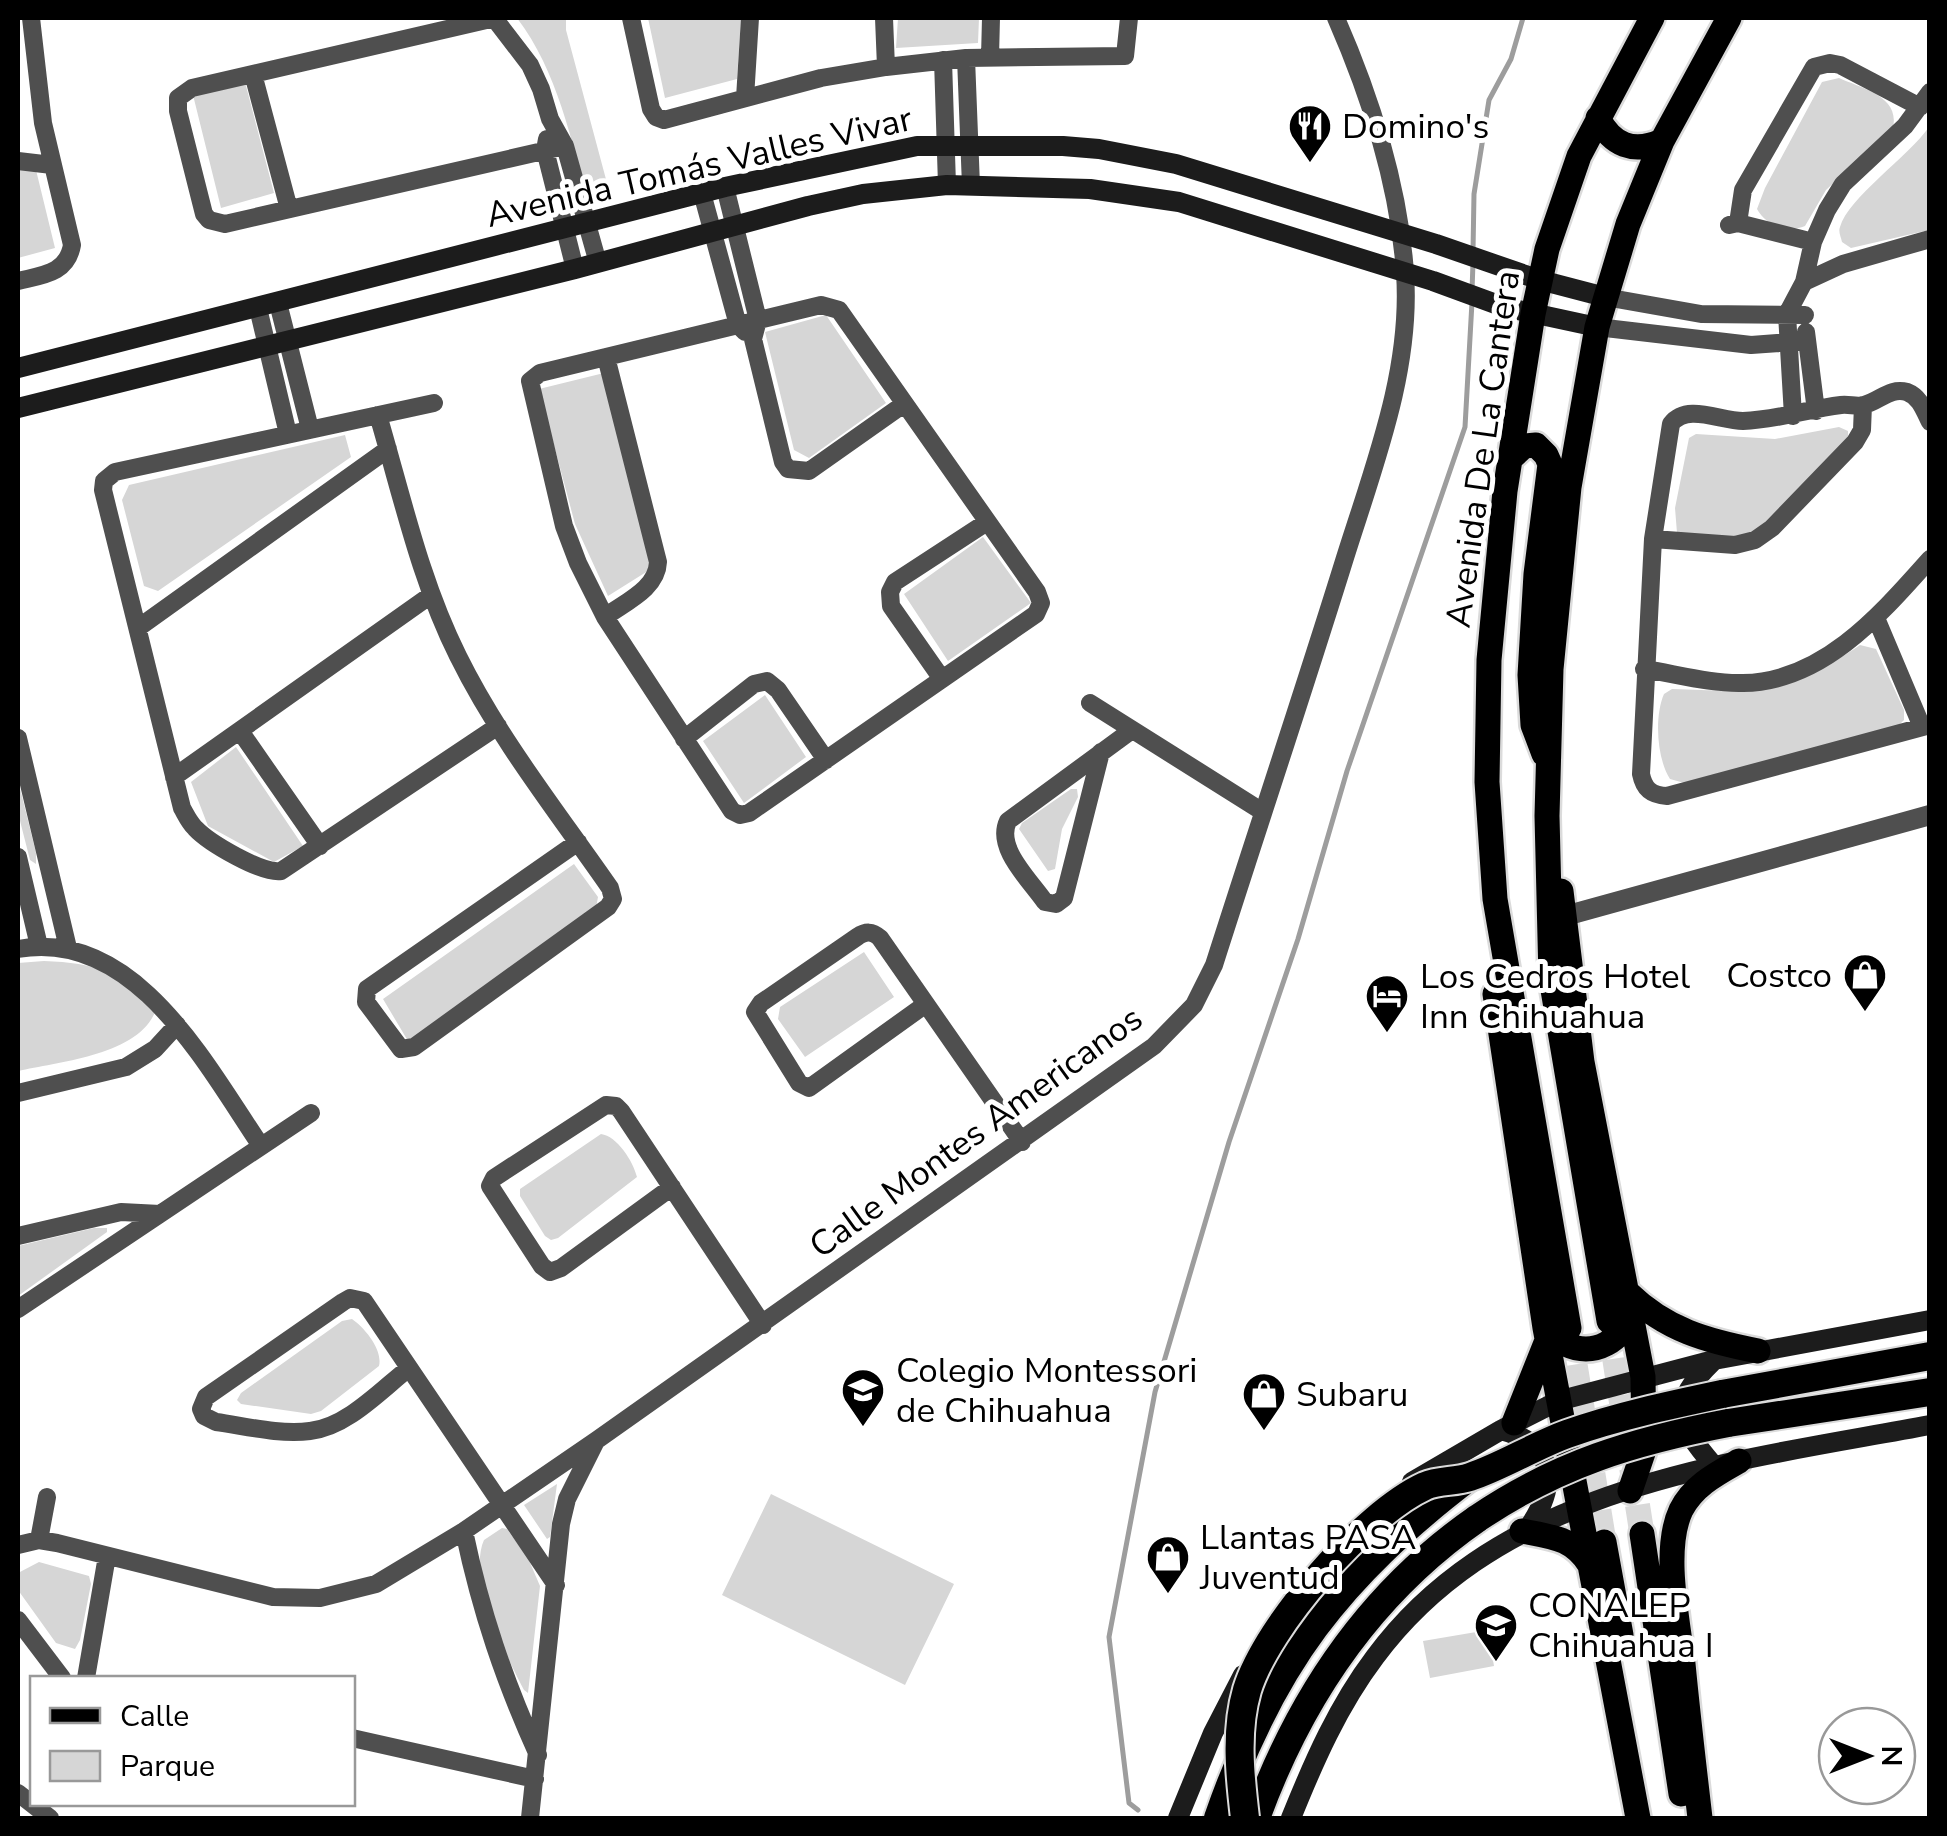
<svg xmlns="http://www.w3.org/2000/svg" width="1947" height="1836" viewBox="0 0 1947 1836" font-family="'Nunito Sans',sans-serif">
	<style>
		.green { fill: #d6d6d6 }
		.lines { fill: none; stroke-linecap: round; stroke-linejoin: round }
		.stream { stroke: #9d9d9d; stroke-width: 5 }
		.primary-tunnel { stroke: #d9d9d9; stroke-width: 25; stroke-dasharray: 25 12; stroke-linecap: butt }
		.primary-casing { stroke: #dbdbdb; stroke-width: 30 }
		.trunk-casing { stroke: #dbdbdb; stroke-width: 32 }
		.minor { stroke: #4f4f4f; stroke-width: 18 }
		.tertiary { stroke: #4f4f4f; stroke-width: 20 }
		.secondary { stroke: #1c1c1c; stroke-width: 20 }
		.primary { stroke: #000; stroke-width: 25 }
		.trunk { stroke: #000; stroke-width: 28 }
		.trunk-bridge-casing { stroke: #dbdbdb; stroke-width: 32; stroke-linecap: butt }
		.trunk-bridge { stroke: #000; stroke-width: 28 }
		.labels { text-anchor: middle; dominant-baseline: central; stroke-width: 10; stroke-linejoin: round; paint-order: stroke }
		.poi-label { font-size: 35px; fill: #000; stroke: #fff; text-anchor: start }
		.street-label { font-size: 35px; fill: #000; stroke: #fff }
	</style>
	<rect width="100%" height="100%" fill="#fff"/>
	<path class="green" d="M 517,18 L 566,18 L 566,30 L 611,198 L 589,204 C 571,140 558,72 517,18 Z
		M 648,18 L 741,18 L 737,79 L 665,98 Z
		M 898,18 L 979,18 L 978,43 L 896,48 Z
		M 1839,78 C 1861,88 1900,96 1893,127 L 1826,190 L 1805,226 C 1788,233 1766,226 1757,209 L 1765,188 L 1822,82 Z
		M 245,82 L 274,193 L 221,208 L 193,95 Z
		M 1929,127 L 1929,230 L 1851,248 L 1842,242 C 1841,237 1838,232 1840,227 C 1848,198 1909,156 1929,127 Z
		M 18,167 L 36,170 L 55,248 L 18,258 Z
		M 826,315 L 886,403 L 809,458 L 794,450 L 765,332 Z
		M 604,373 L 651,569 L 608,596 L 575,524 L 539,389 Z
		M 1839,427 L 1848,431 L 1848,437 L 1767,527 L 1744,543 L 1677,533 L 1675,508 L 1689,438 L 1696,434 L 1775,439 Z
		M 345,435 L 351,457 L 158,591 L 144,586 L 122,500 L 129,485 Z
		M 983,537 L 1031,603 L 948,661 L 904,594 Z
		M 1860,645 L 1876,649 L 1904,710 L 1904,720 L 1896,728 L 1688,784 L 1670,779 C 1657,759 1654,717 1664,694 L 1672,689 C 1759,692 1786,695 1860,645 Z
		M 765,695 L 806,757 L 744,803 L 703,741 Z
		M 236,747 L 303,846 L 274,862 L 208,826 L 191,782 Z
		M 18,780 L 36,853 L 36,864 L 30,860 L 18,813 Z
		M 1071,789 L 1077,789 L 1078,797 L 1062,829 L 1055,869 L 1048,871 L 1019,829 L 1022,823 Z
		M 574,864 L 598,897 L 596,908 L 408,1041 L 383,999 Z
		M 864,952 L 894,997 L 805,1057 L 778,1019 L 780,1007 Z
		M 44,961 C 96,963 121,971 155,1012 C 138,1055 58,1062 18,1071 L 18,963 Z
		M 601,1134 C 617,1136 633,1161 637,1177 L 558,1238 L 551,1240 L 545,1236 L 520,1196 L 520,1189 Z
		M 94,1228 L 107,1228 L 107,1232 L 18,1296 L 18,1246 Z
		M 352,1319 C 365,1328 383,1350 379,1366 L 321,1411 L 311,1414 L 241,1404 L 237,1400 L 241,1393 L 342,1321 Z
		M 557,1484 L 550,1537 L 547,1539 L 524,1505 Z
		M 771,1494 L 954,1584 L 905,1685 L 722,1595 Z
		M 502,1528 L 507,1529 L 528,1558 L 540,1586 L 528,1693 L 524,1690 C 506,1655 467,1578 484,1540 Z
		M 39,1562 L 89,1576 L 91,1584 L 80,1640 L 75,1649 L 56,1643 L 18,1590 L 18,1573 Z
		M 1488,1630 L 1494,1666 L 1430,1678 L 1423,1641 Z"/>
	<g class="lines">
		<path class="stream" d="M 1473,251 L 1474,194 L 1489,100 L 1511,59 L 1523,18
			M 1472,291 L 1473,262
			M 1138,1810 L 1129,1803 L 1109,1637 L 1155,1392 L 1229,1142 L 1298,939 L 1347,771 L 1465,427 L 1472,302"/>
		<path class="primary-tunnel" d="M 1609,1322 L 1642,1534
			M 1569,1328 L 1604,1542"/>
		<g class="primary-casing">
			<path id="primary" d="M 1598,118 C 1612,145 1633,154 1662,141
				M 1511,458 L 1524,446 L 1536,445 L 1546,455 L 1550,464 L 1536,574 L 1530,675 L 1533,725 L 1544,754
				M 1561,891 L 1582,1062 L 1643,1377 L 1644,1450 L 1630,1491
				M 1495,994 L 1545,1328 L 1638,1818
				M 1628,1293 C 1666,1330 1707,1341 1758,1351
				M 1609,1321 L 1551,978 L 1547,816 L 1551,669 L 1569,487 L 1597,327 L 1628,224 L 1662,141 L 1729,18
				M 1545,1328 C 1551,1333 1558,1340 1565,1344 C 1595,1358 1623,1340 1631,1312
				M 1569,1328 L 1495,899 L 1487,782 L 1489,660 L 1505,491 L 1533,314 L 1547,249 L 1579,156 L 1652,18
				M 1514,1423 L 1546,1343
				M 1522,1531 C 1553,1537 1573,1538 1590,1565
				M 1642,1534 L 1681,1794
				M 1604,1542 L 1621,1635
				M 1700,1818 C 1694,1767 1688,1716 1683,1664 C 1678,1621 1662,1550 1681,1510 C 1693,1486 1716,1474 1739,1461"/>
		</g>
		<g class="trunk-casing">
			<path id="trunk" d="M 1722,1394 L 1930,1356
				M 1728,1423 L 1930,1392
				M 1218,1818 C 1272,1663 1339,1577 1468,1478
				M 1256,1818 C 1300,1697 1371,1592 1478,1518"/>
		</g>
		<path class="minor" d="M 494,18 L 530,65 L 541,89 L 550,119 L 565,146 L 598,263
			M 495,18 L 192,88 L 178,98 L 178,111 L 204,214 L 209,220 L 225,224 L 565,146
			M 631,18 L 651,109 L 656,117 L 664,120 L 821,78 L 886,67 L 966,58 L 1125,56 L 1129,18
			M 884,18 L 886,67
			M 990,57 L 991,18
			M 966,58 L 971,186
			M 943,60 L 947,185
			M 253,74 L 289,209
			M 745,98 L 750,18
			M 547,139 L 545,150 L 575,269
			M 18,161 L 52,165
			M 725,187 L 758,320 L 753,339 L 783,462 L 788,469 L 809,471 L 904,404
			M 702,193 L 738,325 L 745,332
			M 1738,223 L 1743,190 L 1814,67 L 1830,63 L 1840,65 L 1920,107
			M 1729,225 L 1738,223 L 1813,242
			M 18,281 C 42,275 67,274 72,245 L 43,123 L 31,18
			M 1804,282 L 1843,264 L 1930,239
			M 1605,297 L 1701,314 L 1805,315
			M 278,303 L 310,429
			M 821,305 L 839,310 L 1037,592 L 1041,603 L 1036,614 L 749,813 L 740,815 L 732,811 L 605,617 L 578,563 L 564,526 L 530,381 L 540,373 Z
			M 258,308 L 288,434
			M 1597,327 L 1751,345 L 1806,341
			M 1806,332 L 1816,411
			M 434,403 L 115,472 L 104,481 L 103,490 L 182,808 C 186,815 189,822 195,828 C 209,843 262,874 281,871 L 498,726
			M 378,415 C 402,496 420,580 458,656 C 499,739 558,813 610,888 L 613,899 L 608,907 L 414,1047 L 401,1049 L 366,1002 L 367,989 L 578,842
			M 1793,416 L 1787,314 L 1804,282 L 1813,242 L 1827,210 L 1843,184 L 1905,126 L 1930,92
			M 1930,422 C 1924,410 1920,397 1907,392 C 1890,387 1880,401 1864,405 C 1857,407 1849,404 1841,405 C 1808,409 1777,420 1743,421 C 1720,421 1687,403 1671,424 L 1653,539 L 1641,774 C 1644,789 1651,795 1667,796 L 1930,725
			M 1653,539 L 1735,545 L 1755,540 L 1772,528 L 1855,442 L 1862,430 L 1863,405
			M 605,617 C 625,602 657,589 658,562 L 606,357
			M 1876,618 L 1922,727
			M 138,628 L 388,449
			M 1644,669 C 1676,674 1711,684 1743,683 C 1823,682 1881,614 1930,559
			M 942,679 L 891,606 L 890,592 L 895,582 L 987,522
			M 1090,703 L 1263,812
			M 240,731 L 320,846
			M 18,738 L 68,948
			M 684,739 L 754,684 L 767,681 L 778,690 L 826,760
			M 1101,752 L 1064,898 L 1056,904 L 1045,902 C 1030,880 995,848 1008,821 L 1132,730
			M 174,777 L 431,595
			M 18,857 L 39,946
			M 18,949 C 135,928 206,1065 261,1146
			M 926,1004 L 809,1088 L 799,1083 L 755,1012 L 761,1003 L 857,937 C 866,931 872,931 880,938 L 1022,1142
			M 18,1093 L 126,1067 L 155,1049 L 177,1025
			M 672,1187 L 561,1268 L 550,1272 L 542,1266 L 490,1186 L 494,1178 L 606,1105 L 616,1106 L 621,1111 L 763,1325
			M 18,1236 L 121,1212 L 160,1214
			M 18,1309 L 311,1113
			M 409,1368 C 381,1390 347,1427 310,1431 C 280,1435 245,1426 216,1422 L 204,1416 L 201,1409 L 206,1397 L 343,1302 L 350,1298 L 364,1301 L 556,1585
			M 464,1531 C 481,1612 504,1680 538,1755
			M 39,1540 L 47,1497
			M 18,1545 L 39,1540 L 57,1543 L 273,1597 L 320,1598 L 376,1584 L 464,1531 L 597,1440 L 1154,1046 L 1194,1005 L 1214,965 C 1257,830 1302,696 1344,561 C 1373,468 1412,371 1405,273 C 1399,185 1371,98 1336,18
			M 18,1620 L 62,1678
			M 86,1678 L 107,1556
			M 352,1738 L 535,1779
			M 18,1793 L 50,1818
			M 530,1818 L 561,1524 L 567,1499 L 595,1443"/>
		<path class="tertiary" d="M 1565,916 L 1930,815"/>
		<path class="secondary" d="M 18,368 L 725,187 L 917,146 L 1063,146 L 1099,149 L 1176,164 L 1436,244 L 1540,280 L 1605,297
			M 18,408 L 575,269 L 808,206 L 863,194 L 947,185 L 1090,189 L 1179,202 L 1433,281 L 1504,307 L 1597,327
			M 1713,1361 C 1669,1404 1676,1422 1714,1466
			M 1501,1430 C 1556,1444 1558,1484 1529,1527
			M 1412,1482 L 1501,1430 L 1558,1401 L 1714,1360 L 1930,1320
			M 1178,1818 L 1213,1733 L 1243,1675
			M 1291,1818 C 1314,1761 1338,1706 1375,1657 C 1503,1484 1734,1462 1930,1425"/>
		<use href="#primary" class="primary"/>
		<use href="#trunk" class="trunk"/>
		<g class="trunk-bridge-casing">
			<path id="trunk-bridge" d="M 1478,1518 C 1558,1464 1634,1441 1728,1423
				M 1245,1818 C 1240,1776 1235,1731 1247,1690 C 1267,1625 1364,1514 1425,1486 C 1439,1480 1455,1482 1470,1477 C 1503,1466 1534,1446 1567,1434 C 1618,1416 1670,1405 1722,1394"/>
		</g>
		<use href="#trunk-bridge" class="trunk-bridge"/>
	</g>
	<defs>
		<g id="restaurant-pin" transform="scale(2.25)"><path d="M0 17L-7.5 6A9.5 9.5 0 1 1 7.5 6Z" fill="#000" stroke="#fff"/><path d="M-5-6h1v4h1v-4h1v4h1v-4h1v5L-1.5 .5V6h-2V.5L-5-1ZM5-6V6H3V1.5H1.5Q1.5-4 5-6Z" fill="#fff"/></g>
		<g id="shop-pin" transform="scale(2.25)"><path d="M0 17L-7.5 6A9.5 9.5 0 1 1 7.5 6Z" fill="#000" stroke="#fff"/><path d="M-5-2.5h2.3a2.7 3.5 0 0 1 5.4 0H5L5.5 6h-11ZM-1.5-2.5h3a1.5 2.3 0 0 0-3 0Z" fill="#fff"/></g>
		<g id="hotel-pin" transform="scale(2.25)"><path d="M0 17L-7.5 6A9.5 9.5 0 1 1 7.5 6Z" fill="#000" stroke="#fff"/><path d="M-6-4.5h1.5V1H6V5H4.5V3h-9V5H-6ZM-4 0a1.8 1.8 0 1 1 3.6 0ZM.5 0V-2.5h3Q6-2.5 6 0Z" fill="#fff"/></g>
		<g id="school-pin" transform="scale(2.25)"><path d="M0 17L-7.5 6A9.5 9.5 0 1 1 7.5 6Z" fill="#000" stroke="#fff"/><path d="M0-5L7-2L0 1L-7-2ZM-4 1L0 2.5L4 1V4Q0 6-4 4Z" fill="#fff"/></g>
	</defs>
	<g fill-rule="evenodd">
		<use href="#restaurant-pin" x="1310" y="126"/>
		<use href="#shop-pin" x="1865" y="975"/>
		<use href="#hotel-pin" x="1387" y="996"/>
		<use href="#school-pin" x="863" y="1390"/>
		<use href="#shop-pin" x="1264" y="1394"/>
		<use href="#shop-pin" x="1168" y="1557"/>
		<use href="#school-pin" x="1496" y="1625"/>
	</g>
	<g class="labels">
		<g class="poi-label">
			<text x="1342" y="126">Domino's</text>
			<text x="1832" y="975" text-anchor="end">Costco</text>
			<text x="1420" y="976">Los Cedros Hotel<tspan x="1420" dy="40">Inn Chihuahua</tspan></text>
			<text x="896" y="1370">Colegio Montessori<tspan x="896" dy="40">de Chihuahua</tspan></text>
			<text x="1296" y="1394">Subaru</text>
			<text x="1200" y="1537">Llantas PASA<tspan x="1200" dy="40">Juventud</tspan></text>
			<text x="1528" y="1605">CONALEP<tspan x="1528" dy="40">Chihuahua I</tspan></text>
		</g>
		<g class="street-label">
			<text transform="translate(699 167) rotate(-13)">Avenida Tomás Valles Vivar</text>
			<text transform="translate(1483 449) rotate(-82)">Avenida De La Cantera</text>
			<text transform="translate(976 1132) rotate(-36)">Calle Montes Americanos</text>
		</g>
	</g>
	<rect width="1947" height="1836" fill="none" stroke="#000000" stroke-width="40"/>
	<rect x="30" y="1676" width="325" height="130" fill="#ffffff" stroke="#999999" stroke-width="2.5"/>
	<rect x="50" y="1708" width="50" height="15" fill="#000000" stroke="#999999" stroke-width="2.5"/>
	<text x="120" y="1726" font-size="30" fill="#000000">Calle</text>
	<rect x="50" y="1751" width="50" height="30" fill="#d6d6d6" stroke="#999999" stroke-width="2.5"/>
	<text x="120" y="1776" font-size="30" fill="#000000">Parque</text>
	<g transform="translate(1867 1756) rotate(90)"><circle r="48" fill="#ffffff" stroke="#999999" stroke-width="2.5"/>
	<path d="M0-8L18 38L0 25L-18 38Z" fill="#000000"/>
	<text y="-15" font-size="28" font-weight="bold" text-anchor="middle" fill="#000000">N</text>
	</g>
</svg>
